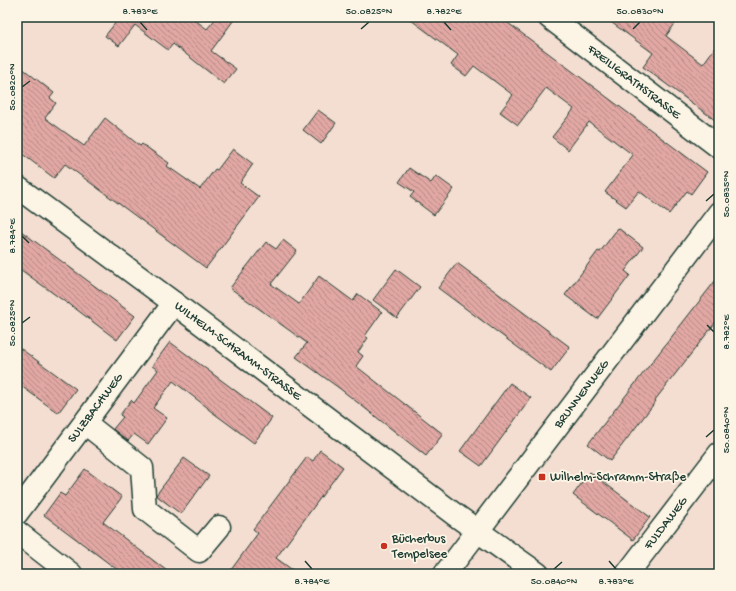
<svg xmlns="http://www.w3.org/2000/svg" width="736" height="591" viewBox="0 0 736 591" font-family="'Gochi Hand',sans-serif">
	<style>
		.building { fill: url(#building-back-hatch); stroke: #1f3d34 }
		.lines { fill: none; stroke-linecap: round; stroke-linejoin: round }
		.minor-casing { stroke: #1f3d34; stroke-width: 25 }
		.minor { stroke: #fcf5e5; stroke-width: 22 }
		.ticks { fill: none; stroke: #1f3d34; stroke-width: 1.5 }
		.poi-dot { fill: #c8321e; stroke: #fcf5e5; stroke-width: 1.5 }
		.labels { text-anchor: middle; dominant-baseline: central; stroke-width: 3.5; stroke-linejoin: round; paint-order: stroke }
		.street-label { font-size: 13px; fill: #1f3d34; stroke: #fcf5e5 }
		.poi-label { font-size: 13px; fill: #1f3d34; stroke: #fcf5e5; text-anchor: start }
		.neatline { fill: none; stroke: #1f3d34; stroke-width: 1.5 }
		.ticks-label { font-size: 10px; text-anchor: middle; fill: #1f3d34 }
	</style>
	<defs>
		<pattern id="building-back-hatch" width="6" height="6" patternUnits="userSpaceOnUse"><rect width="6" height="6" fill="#e1a7a3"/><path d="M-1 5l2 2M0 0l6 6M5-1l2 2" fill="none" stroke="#b68986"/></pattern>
	</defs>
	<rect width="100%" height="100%" fill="#f4ded1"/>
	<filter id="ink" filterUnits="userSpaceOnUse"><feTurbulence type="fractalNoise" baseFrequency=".025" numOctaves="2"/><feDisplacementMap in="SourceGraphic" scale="8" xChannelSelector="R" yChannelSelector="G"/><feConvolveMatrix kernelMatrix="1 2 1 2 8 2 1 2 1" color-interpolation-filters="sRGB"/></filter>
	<g filter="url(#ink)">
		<path class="building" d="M 120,17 L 191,17 L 207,29 L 217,17 L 236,17 L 211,51 L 236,69 L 224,84 L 173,44 L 168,50 L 135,25 L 119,46 L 105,36 Z
			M 407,17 L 500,17 L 707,172 L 691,194 L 687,191 L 669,214 L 639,191 L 626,207 L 605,192 L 633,155 L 589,122 L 568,150 L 552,137 L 574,109 L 546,88 L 518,125 L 500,112 L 513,95 L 474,66 L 466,76 L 451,65 L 458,55 Z
			M 604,17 L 680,17 L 666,36 L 703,64 L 719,42 L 719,123 L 643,67 L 653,53 Z
			M 17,64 L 54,93 L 50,98 L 56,103 L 45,118 L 84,146 L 105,118 L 140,146 L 142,144 L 169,163 L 167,166 L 200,189 L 215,169 L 217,170 L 233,149 L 253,164 L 240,183 L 259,197 L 206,268 L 65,164 L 54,178 L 17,150 Z
			M 318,110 L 336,123 L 321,144 L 303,130 Z
			M 409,168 L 431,183 L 436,176 L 454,189 L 434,215 L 410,197 L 414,192 L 399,182 Z
			M 17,228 L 135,316 L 117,340 L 68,303 L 68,304 L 17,267 Z
			M 618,228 L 643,247 L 625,271 L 630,275 L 597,319 L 565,295 L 598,251 L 600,252 Z
			M 283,240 L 297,251 L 271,284 L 299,304 L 319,276 L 353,301 L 358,294 L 382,312 L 365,336 L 368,338 L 358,352 L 363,356 L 356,366 L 443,434 L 426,456 L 339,388 L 296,357 L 307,343 L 230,288 L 266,242 L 276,249 Z
			M 457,263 L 570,347 L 551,372 L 438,288 Z
			M 396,269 L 420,287 L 397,318 L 373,300 Z
			M 719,276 L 719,318 L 655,400 L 656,401 L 610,461 L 588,444 Z
			M 170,342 L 272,418 L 254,443 L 208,409 L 208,408 L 173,381 L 153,408 L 167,418 L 148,444 L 134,434 L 128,441 L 113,429 L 123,417 L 120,415 L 131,400 L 134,403 L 158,370 L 152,366 Z
			M 17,346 L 76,389 L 58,413 L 17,383 Z
			M 510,383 L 531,398 L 481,466 L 460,451 Z
			M 320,450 L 343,467 L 276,558 L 298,574 L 228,574 L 258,533 L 253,529 L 307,457 L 313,461 Z
			M 184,458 L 209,476 L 181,514 L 157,496 L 156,495 Z
			M 85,469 L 122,497 L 103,522 L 171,574 L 123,574 L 44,515 L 60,493 L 65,496 Z
			M 590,472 L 650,517 L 633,540 L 573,495 Z"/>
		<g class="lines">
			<g class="minor-casing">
				<g id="minor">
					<path id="s1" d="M 549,17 L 719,147"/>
					<path id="s2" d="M 17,187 L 174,303 L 454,514 L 538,574"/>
					<path d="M 85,423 L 142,468 L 145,509 L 199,551 L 219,527"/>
					<path id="s3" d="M 17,513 L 174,303"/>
					<path d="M 17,532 L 71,574"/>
					<path id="s4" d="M 445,574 L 719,213"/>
					<path id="s5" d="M 627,574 L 719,454"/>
				</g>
			</g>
			<use href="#minor" class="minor"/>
		</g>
	</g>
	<path class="ticks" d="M 140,22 L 147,30M 444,22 L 451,30M 361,29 L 369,22M 633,29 L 640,22M 22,87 L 30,81M 706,201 L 714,194M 22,236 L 29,243M 22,323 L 30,317M 707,325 L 714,332M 706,437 L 714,430M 305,561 L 312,569M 609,561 L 616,569M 554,569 L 562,562"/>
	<g class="poi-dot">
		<rect x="538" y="473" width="8" height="8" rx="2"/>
		<circle cx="384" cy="546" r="4"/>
	</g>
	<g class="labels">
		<g class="street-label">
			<text stroke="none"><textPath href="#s1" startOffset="107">FREILIGRATHSTRASSE</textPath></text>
			<text stroke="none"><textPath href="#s2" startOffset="275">WILHELM-SCHRAMM-STRASSE</textPath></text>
			<text stroke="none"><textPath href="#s4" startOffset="226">BRUNNENWEG</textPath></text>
			<text stroke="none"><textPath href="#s3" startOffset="131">SULZBACHWEG</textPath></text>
			<text stroke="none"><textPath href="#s5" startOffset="64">FULDAWEG</textPath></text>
		</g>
		<g class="poi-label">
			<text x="550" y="477">Wilhelm-Schramm-Straße</text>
			<text x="392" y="539">Bücherbus<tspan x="392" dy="15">Tempelsee</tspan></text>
		</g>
	</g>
	<rect width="736" height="591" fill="none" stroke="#fcf5e5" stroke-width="44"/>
	<rect x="22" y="22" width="692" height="547" class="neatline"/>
	<g class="ticks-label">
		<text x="140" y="14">8.783°E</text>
		<text x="369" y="14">50.0825°N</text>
		<text x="444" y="14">8.782°E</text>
		<text x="640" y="14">50.0830°N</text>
		<text transform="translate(11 87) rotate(-90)" y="4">50.0820°N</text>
		<text transform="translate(725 194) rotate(-90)" y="4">50.0835°N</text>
		<text transform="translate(11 236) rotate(-90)" y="4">8.784°E</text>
		<text transform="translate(11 323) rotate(-90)" y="4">50.0825°N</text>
		<text transform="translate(725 332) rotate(-90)" y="4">8.782°E</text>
		<text transform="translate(725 430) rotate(-90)" y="4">50.0840°N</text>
		<text x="312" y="584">8.784°E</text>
		<text x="554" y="584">50.0840°N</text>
		<text x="616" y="584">8.783°E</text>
	</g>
</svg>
